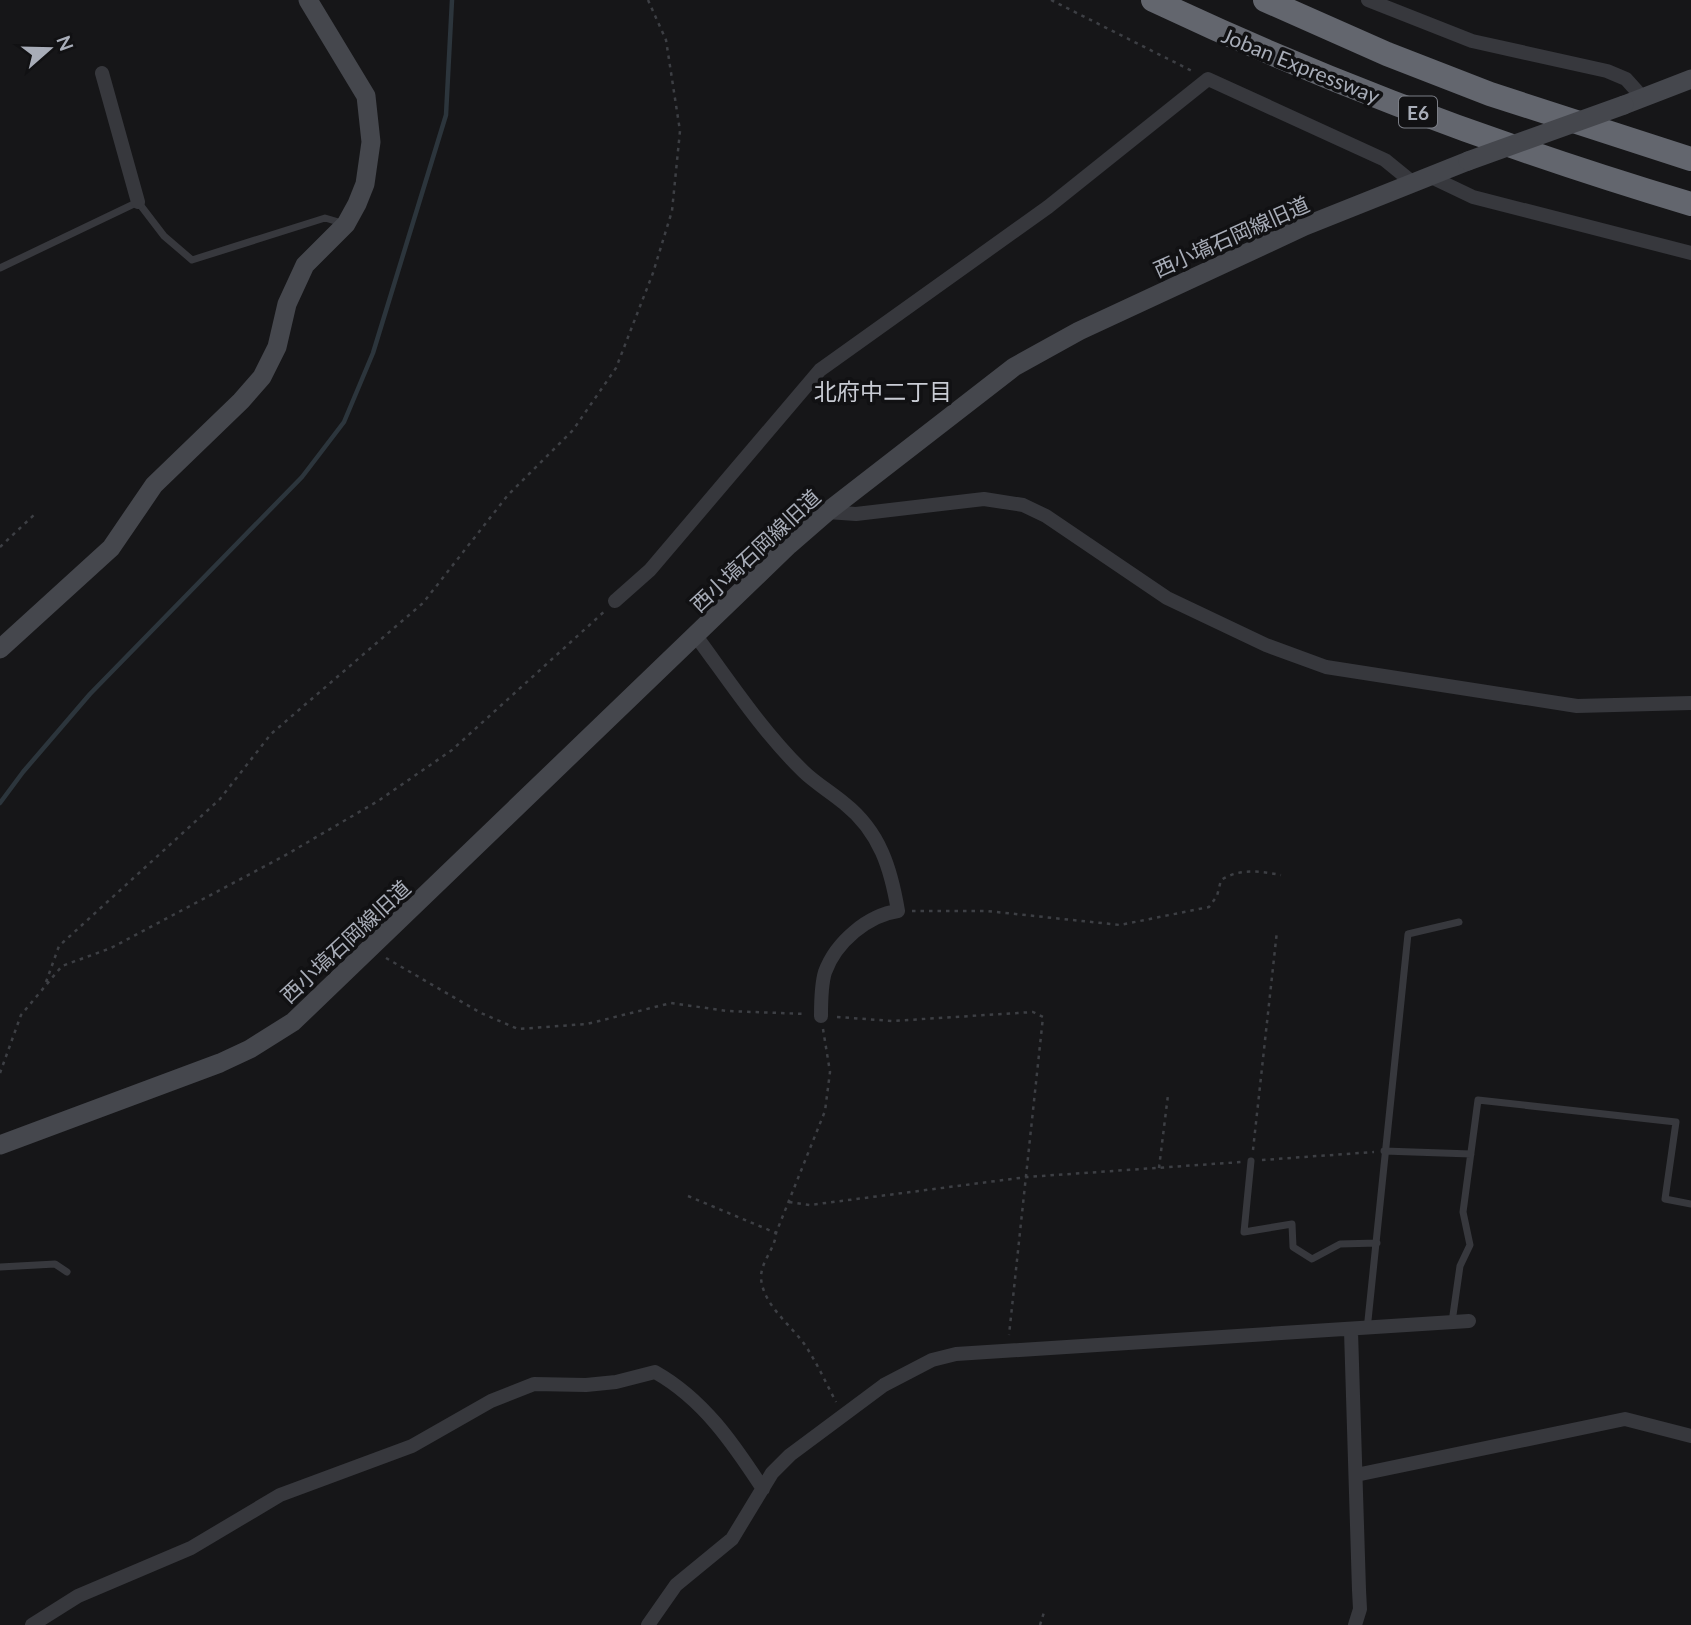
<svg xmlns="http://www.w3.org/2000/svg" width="1691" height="1625" viewBox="0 0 1691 1625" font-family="Lato,'Noto Sans JP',sans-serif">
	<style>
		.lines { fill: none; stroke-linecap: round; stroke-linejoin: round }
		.stream { stroke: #2c353c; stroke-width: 4.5 }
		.path { stroke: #3d3f44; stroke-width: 2.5; stroke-dasharray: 3.5 5; stroke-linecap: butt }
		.lane { stroke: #37383d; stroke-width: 7 }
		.street { stroke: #37383d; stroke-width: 14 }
		.secondary { stroke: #45474d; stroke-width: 19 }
		.highway { stroke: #63666e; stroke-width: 24 }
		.secondary-bridge { stroke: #45474d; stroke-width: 19 }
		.labels { text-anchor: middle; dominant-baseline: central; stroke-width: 7; stroke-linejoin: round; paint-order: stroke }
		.shield { fill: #111113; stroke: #7b7e86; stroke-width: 2 }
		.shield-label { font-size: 19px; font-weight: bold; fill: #a8adb8 }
		.street-label { font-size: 21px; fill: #a8adb8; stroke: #111113 }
		.neighbourhood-label { font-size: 23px; fill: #c9ccd4; stroke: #111113 }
	</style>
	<rect width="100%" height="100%" fill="#161618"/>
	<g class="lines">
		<path class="stream" d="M 0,803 L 23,772 L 90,694 L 302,477 L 344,422 L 373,353 L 446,115 L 452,0"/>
		<path class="path" d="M 1051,0 L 1192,71
			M 0,547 L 36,513
			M 912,911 L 987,911 L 1120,925 L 1209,907 L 1217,896 L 1221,880 C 1240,868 1260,871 1281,875
			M 386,958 L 481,1013 L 518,1029 L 587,1024 L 671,1003 L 727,1011 L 806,1014
			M 46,982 L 59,946 L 220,799 L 271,734 L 423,603 L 508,495 L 573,430 L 616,368 L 653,273 L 672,211 L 680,131 L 666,40 L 648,0
			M 837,1017 L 892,1021 L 1033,1012 L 1043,1017 L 1009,1335
			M 823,1029 L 830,1072 L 825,1111 L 776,1233 C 775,1250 761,1260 761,1278 C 763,1305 790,1324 805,1345 C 817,1363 826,1383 836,1402
			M 0,1073 L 21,1015 L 62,966 L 111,948 L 284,856 L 378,801 L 452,750 L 606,610
			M 1253,1150 L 1277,931
			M 1262,1160 L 1374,1152
			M 1159,1168 L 1168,1095
			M 688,1196 L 776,1233
			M 789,1202 L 810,1205 L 1027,1177 L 1241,1162
			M 1040,1625 L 1045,1609"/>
		<path class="lane" d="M 0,268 L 138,202 L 164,236 L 192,260 L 325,218 L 342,223
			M 1384,1151 L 1471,1154
			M 1251,1161 L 1244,1232 L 1292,1224 L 1293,1247 L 1312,1259 L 1340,1244 L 1377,1243
			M 0,1267 L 55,1264 L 67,1272
			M 1452,1322 L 1460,1266 L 1470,1245 L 1463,1212 L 1478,1100 L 1676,1122 L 1665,1199 L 1691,1204
			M 1367,1330 L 1408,934 L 1459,922"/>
		<path class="street" d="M 1368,0 L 1472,41 L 1607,71 L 1626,79 L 1643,98
			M 102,73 L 138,202
			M 1429,176 L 1473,197 L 1691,253
			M 827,512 L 856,514 L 984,499 L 1023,505 L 1046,516 L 1167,598 L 1266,645 L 1326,667 L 1577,706 L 1691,703
			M 615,601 L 650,570 L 820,370 L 1048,207 L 1208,79 L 1385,160 L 1412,182
			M 696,636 C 730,682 762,731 803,771 C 815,783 831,792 845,804 C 880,832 891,869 898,911 C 868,915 836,942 825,972 C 821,985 821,1002 821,1016
			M 1351,1331 L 1359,1590 L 1360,1609 L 1355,1625
			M 1356,1475 L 1625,1419 L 1691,1436
			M 32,1625 L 78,1596 L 191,1548 L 280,1495 L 412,1446 L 491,1401 L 534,1384 L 586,1385 L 616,1382 L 655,1372 C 703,1399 733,1443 763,1489
			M 648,1625 L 676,1585 L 732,1539 L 772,1473 L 790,1455 L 884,1385 L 932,1360 L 956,1354 L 1469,1321"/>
		<path class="secondary" d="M 1624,105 L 1691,79
			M 0,649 L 111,548 L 154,485 L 241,401 L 262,377 L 277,347 L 287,304 L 305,265 L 346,224 L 357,204 L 365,184 L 371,142 L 366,96 L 308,0
			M 0,1145 L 220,1063 L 250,1049 L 293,1022 L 789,545 L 827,512 L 1014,367 L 1079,331 L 1305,226 L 1468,161"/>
		<path class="highway" d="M 1153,0 C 1326,82 1507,149 1691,204
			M 1265,0 L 1387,54 L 1490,94 L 1691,159"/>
		<path class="secondary-bridge" d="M 1468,161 L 1624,105"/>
	</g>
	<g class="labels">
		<rect class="shield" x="1399" y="96.5" width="38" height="31" rx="5"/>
		<g class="shield-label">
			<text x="1418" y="112">E6</text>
		</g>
		<g class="street-label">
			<text transform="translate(1301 65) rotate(22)">Joban Expressway</text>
			<text transform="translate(1231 236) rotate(-24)">西小塙石岡線旧道</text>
			<text transform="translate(755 550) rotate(-43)">西小塙石岡線旧道</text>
			<text transform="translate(345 941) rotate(-43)">西小塙石岡線旧道</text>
		</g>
		<g class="neighbourhood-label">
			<text x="883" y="391">北府中二丁目</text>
		</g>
	</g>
	<g transform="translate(49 49) rotate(70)" stroke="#111113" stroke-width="5" paint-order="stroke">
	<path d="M0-5L12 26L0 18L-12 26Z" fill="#a8adb8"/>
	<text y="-10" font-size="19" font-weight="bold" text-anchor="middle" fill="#a8adb8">N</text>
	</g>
</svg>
